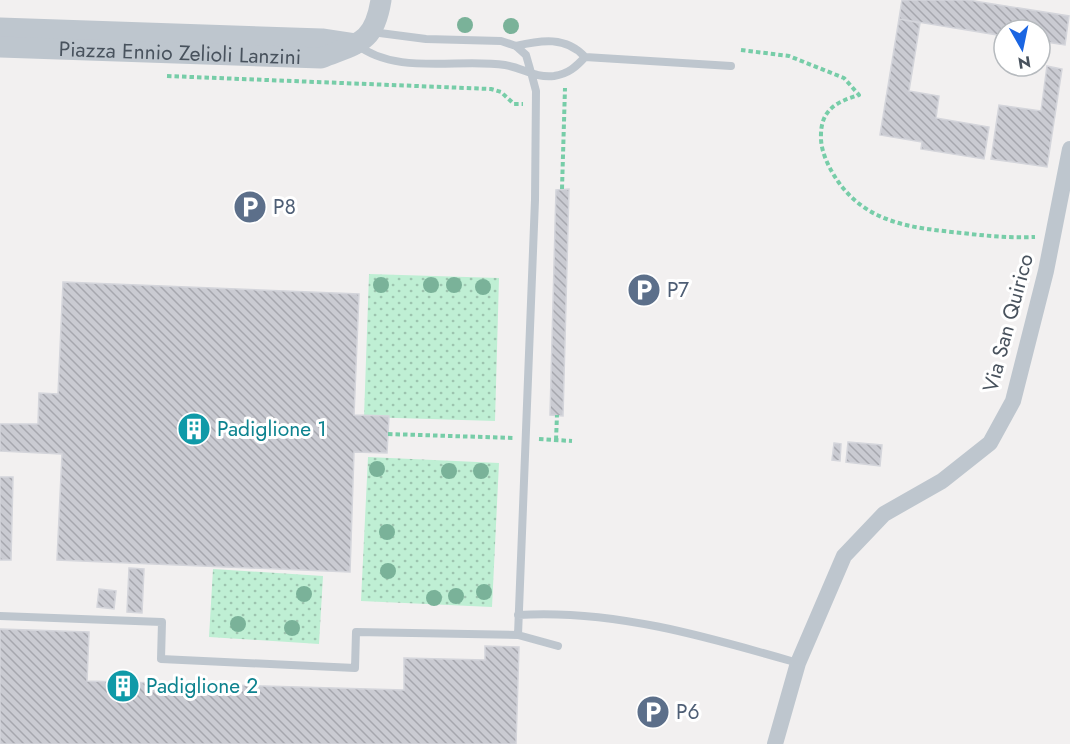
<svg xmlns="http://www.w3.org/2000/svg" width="1070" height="744" viewBox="0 0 1070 744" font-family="Jost,sans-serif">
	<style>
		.garden { fill: url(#garden-dots) }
		.building { fill: url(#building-back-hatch); stroke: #d4d5db; stroke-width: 1.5 }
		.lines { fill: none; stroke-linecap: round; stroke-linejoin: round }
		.path { stroke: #77cda8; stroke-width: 4; stroke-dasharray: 4.5 3; stroke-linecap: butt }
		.service { stroke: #bec6ce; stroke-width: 8 }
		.minor { stroke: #bec6ce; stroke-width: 16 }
		.tertiary { stroke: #bec6ce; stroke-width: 21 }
		.tree { fill: #7ab299 }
		.labels { text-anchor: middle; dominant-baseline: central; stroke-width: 6; stroke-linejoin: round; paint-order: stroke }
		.street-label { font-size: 21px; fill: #48525d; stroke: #fff }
		.service-label { font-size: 21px; fill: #4e5e75; stroke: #fff; text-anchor: start }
		.culture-label { font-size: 21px; fill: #0d838f; stroke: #fff; text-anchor: start }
	</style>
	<defs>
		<pattern id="garden-dots" width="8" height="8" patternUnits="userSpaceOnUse" patternTransform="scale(1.5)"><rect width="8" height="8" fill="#bfefd4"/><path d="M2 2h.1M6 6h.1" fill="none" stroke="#9dc4af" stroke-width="1.8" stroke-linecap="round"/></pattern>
		<pattern id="building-back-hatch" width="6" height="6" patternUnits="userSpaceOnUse" patternTransform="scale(1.5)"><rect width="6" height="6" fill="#cacbd2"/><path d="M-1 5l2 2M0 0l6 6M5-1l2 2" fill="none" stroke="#a6a7ae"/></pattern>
	</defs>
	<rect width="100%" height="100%" fill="#f2f0f0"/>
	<path class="garden" d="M 369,274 L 499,278 L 495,421 L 364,417 Z
		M 368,457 L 499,463 L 492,607 L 361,601 Z
		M 213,569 L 323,576 L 319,644 L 209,637 Z"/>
	<path class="building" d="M 902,0 L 968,0 L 1069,16 L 1065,45 L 1040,41 L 1040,30 L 1004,30 L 1004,36 L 899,19 Z
		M 899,19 L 920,23 L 909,91 L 939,96 L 936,118 L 989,127 L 984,159 L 921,149 L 922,142 L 880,135 Z
		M 1047,66 L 1062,69 L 1047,167 L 991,159 L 999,105 L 1041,111 Z
		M 569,189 L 563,416 L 550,415 L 556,190 Z
		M 63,282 L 359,294 L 354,415 L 389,416 L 387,453 L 354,452 L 350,572 L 57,560 L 62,454 L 0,451 L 0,424 L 38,424 L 39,393 L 58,394 Z
		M 848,442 L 882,445 L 880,466 L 846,462 Z
		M 834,443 L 841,444 L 840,461 L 832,460 Z
		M 0,477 L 13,477 L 11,560 L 0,560 Z
		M 129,568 L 144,569 L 142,613 L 127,612 Z
		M 99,589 L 116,591 L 114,609 L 97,607 Z
		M 0,629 L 89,632 L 87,681 L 404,690 L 404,658 L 485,660 L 485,646 L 519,647 L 516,744 L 0,744 Z"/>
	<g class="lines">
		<path class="path" d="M 741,50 L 789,56 L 844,78 L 859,95 C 836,102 820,110 821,138 C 821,152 829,168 837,180 C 867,224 913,228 962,233 C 987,236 1010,238 1035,237
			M 167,76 L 491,89 L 501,92 L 514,104 L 523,104
			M 562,189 L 565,88
			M 388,434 L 514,438
			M 539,439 L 572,441
			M 556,440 L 557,415"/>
		<path class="service" d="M 372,32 L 426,39 L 501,41 L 516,46 L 526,55 L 532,76 L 536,91 L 535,200 L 518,635 L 558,646
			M 356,44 C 396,76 458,58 505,65 C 524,68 534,78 554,76 C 568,74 576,67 585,57 C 566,36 541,40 516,46
			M 585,57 L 731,66
			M 518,615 C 613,609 708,637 798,663
			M 0,616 L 162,622 L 161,659 L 355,668 L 356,632 L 518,635"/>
		<path class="minor" d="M 775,744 L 798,663 L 844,556 L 884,514 L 942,481 L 990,443 L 1013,401 L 1046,271 L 1070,149"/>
		<g class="tertiary">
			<path d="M 0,28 L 322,39 L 355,44"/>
			<path id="s1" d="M 0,47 L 321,58 C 358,43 374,44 381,0"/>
		</g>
	</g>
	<g class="tree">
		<circle cx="465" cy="25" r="8"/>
		<circle cx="511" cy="26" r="8"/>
		<circle cx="381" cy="285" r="8"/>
		<circle cx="431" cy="285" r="8"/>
		<circle cx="454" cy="285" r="8"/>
		<circle cx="483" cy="287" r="8"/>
		<circle cx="377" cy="469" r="8"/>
		<circle cx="449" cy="471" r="8"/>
		<circle cx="481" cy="471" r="8"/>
		<circle cx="387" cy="532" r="8"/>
		<circle cx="388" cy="571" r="8"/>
		<circle cx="484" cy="592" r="8"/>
		<circle cx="304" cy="594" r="8"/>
		<circle cx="456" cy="596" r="8"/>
		<circle cx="434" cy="598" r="8"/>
		<circle cx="238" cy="624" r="8"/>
		<circle cx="292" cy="628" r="8"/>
	</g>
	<defs>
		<g id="parking-disc" transform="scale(1.725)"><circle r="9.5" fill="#5c6f8a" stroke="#fff"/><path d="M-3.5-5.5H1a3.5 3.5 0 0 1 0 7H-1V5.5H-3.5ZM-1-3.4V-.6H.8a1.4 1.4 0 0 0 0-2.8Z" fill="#fff"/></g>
		<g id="building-disc" transform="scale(1.725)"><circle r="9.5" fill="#0f9aa8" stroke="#fff"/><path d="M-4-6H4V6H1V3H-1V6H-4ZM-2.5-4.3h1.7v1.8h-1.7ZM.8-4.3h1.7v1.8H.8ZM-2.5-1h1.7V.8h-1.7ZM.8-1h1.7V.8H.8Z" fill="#fff"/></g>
	</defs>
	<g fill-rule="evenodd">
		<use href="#parking-disc" x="250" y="207"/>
		<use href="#parking-disc" x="644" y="290"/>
		<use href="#building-disc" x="194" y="429"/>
		<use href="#building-disc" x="123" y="686"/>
		<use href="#parking-disc" x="653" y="712"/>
	</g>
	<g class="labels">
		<g class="street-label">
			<text stroke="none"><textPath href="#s1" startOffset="180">Piazza Ennio Zelioli Lanzini</textPath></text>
			<text transform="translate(1008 323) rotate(-75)">Via San Quirico</text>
		</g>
		<g class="service-label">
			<text x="273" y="207">P8</text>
			<text x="667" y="290">P7</text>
			<text x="676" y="712">P6</text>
		</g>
		<g class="culture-label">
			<text x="217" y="429">Padiglione 1</text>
			<text x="146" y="686">Padiglione 2</text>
		</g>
	</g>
	<g transform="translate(1022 48) rotate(171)"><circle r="28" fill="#ffffff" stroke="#b6babe" stroke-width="1.5"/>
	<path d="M0-4.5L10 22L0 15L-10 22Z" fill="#1a65e2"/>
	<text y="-9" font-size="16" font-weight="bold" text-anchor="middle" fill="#48525d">N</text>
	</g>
</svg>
